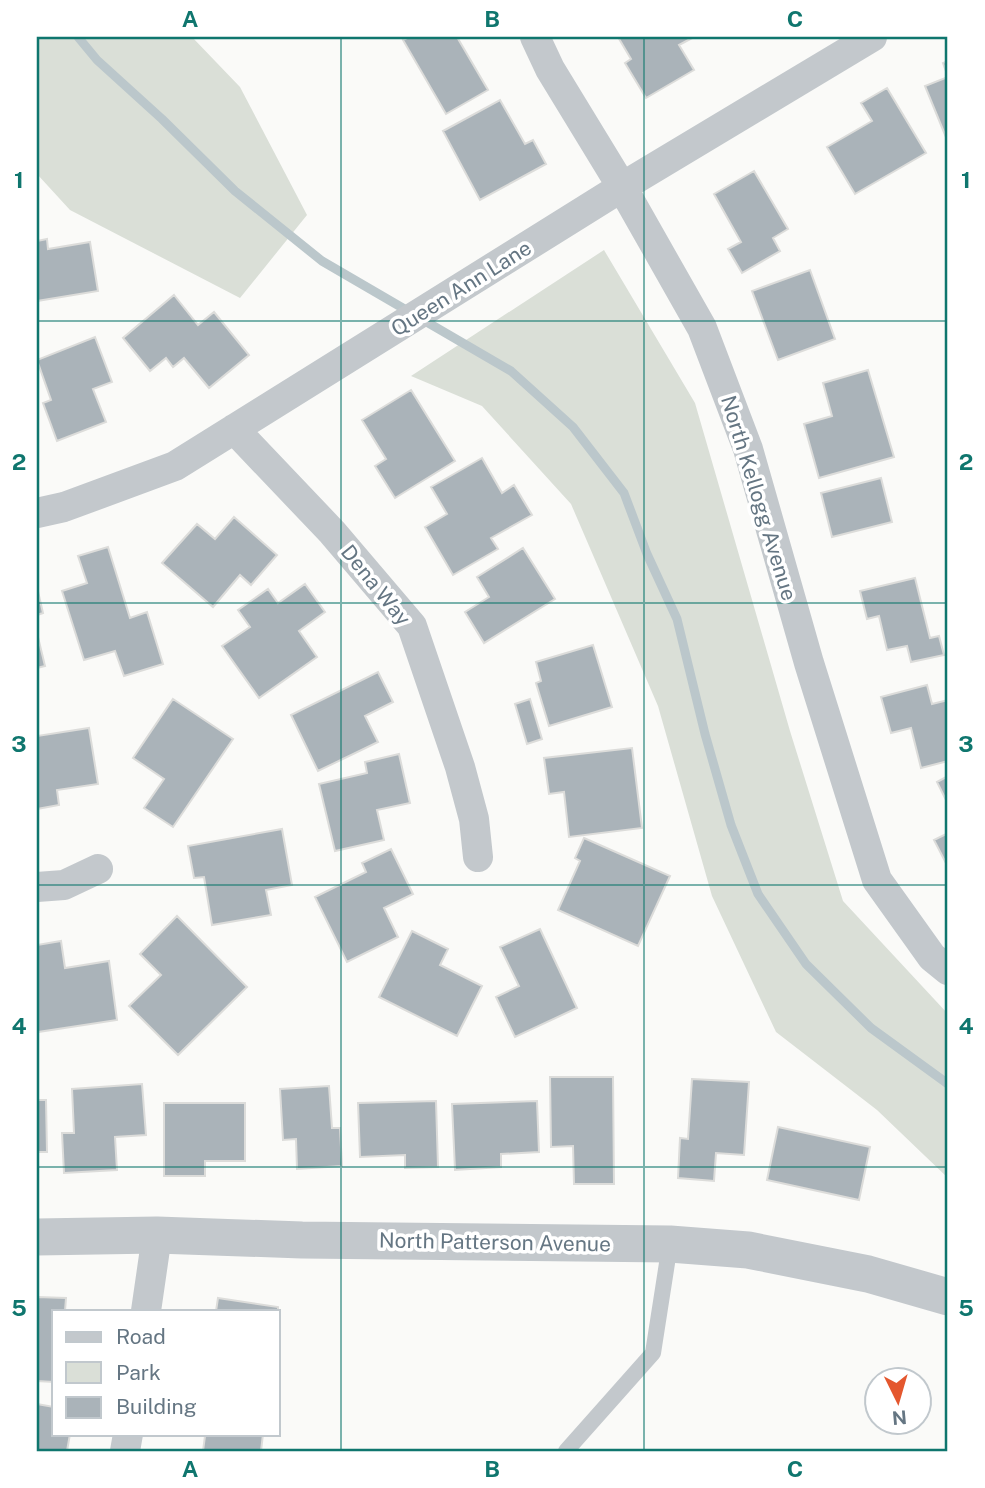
<svg xmlns="http://www.w3.org/2000/svg" width="985" height="1488" viewBox="0 0 985 1488" font-family="'Public Sans',sans-serif">
	<style>
		.green { fill: #dadfd7 }
		.lines { fill: none; stroke-linecap: round; stroke-linejoin: round }
		.stream { stroke: #bbc7cb; stroke-width: 9 }
		.building { fill: #aab3b9; stroke: #dcdcda; stroke-width: 2 }
		.service { stroke: #c3c8cc; stroke-width: 16 }
		.minor { stroke: #c3c8cc; stroke-width: 30 }
		.tertiary { stroke: #c3c8cc; stroke-width: 37 }
		.grid { fill: none; stroke: #0f766e; stroke-width: 2; stroke-opacity: 0.55 }
		.labels { text-anchor: middle; dominant-baseline: central; stroke-width: 7; stroke-linejoin: round; paint-order: stroke }
		.street-label { font-size: 21px; fill: #657683; stroke: #fff }
		.neatline { fill: none; stroke: #0f766e; stroke-width: 2.5 }
		.grid-label { font-size: 23px; text-anchor: middle; font-weight: bold; fill: #0f766e }
	</style>
	<rect width="100%" height="100%" fill="#fafaf8"/>
	<path class="green" d="M 37,37 L 192,37 L 240,87 L 307,215 L 240,298 L 70,210 L 37,174 Z
		M 604,250 L 695,403 L 790,731 L 843,901 L 948,1014 L 948,1178 L 877,1110 L 776,1032 L 712,896 L 658,706 L 571,504 L 482,406 L 411,376 Z"/>
	<g class="lines">
		<path class="stream" d="M 78,37 L 97,60 L 162,119 L 235,191 L 322,261 L 511,371 L 573,427 L 624,493 L 647,554 L 677,619 L 705,734 L 731,825 L 758,894 L 806,964 L 871,1028 L 948,1084"/>
	</g>
	<path class="building" d="M 409,37 L 457,37 L 488,90 L 446,114 L 403,40 Z
		M 618,37 L 694,37 L 679,45 L 694,70 L 646,98 L 625,63 L 631,59 Z
		M 948,61 L 948,142 L 925,86 L 948,77 L 943,63 Z
		M 887,88 L 926,153 L 855,194 L 827,147 L 872,121 L 861,103 Z
		M 500,100 L 525,144 L 533,140 L 546,164 L 480,200 L 443,131 Z
		M 754,171 L 788,229 L 773,238 L 780,251 L 742,273 L 728,249 L 741,242 L 714,194 Z
		M 47,239 L 48,249 L 90,242 L 98,291 L 37,301 L 37,241 Z
		M 810,270 L 835,339 L 778,360 L 752,291 Z
		M 174,295 L 198,325 L 214,312 L 249,355 L 209,388 L 184,358 L 173,367 L 166,358 L 150,371 L 123,338 Z
		M 95,337 L 112,382 L 93,389 L 106,422 L 57,441 L 43,403 L 51,400 L 37,360 Z
		M 868,370 L 894,457 L 819,478 L 804,424 L 832,416 L 823,383 Z
		M 411,390 L 455,461 L 395,498 L 375,466 L 386,459 L 362,420 Z
		M 482,458 L 502,493 L 514,485 L 532,515 L 491,538 L 498,549 L 453,575 L 425,527 L 447,514 L 431,487 Z
		M 881,478 L 892,522 L 832,537 L 821,493 Z
		M 234,517 L 277,555 L 251,585 L 240,575 L 213,607 L 162,563 L 197,524 L 215,539 Z
		M 108,547 L 130,618 L 147,612 L 163,664 L 124,676 L 115,651 L 84,660 L 62,591 L 87,583 L 78,556 Z
		M 523,548 L 555,599 L 484,643 L 465,612 L 489,597 L 477,577 Z
		M 915,578 L 930,638 L 939,636 L 944,655 L 911,662 L 907,646 L 887,650 L 879,616 L 867,619 L 860,591 Z
		M 305,584 L 325,612 L 299,631 L 317,657 L 259,698 L 222,646 L 250,627 L 238,610 L 268,589 L 278,603 Z
		M 37,587 L 43,613 L 37,615 Z
		M 37,633 L 45,666 L 37,668 Z
		M 593,645 L 612,707 L 549,726 L 536,683 L 541,681 L 536,662 Z
		M 378,672 L 393,702 L 365,716 L 378,742 L 318,771 L 291,715 Z
		M 927,685 L 932,704 L 948,700 L 948,761 L 921,768 L 911,728 L 891,733 L 881,697 Z
		M 173,699 L 233,739 L 173,827 L 144,808 L 164,779 L 133,758 Z
		M 530,699 L 542,739 L 527,744 L 515,704 Z
		M 89,728 L 98,784 L 57,790 L 59,805 L 37,809 L 37,736 Z
		M 632,748 L 642,828 L 569,837 L 564,792 L 549,794 L 544,758 Z
		M 399,754 L 410,803 L 377,810 L 384,840 L 335,851 L 319,784 L 367,773 L 365,762 Z
		M 948,776 L 948,804 L 937,782 Z
		M 282,829 L 292,885 L 266,890 L 271,915 L 212,925 L 204,877 L 194,878 L 188,846 Z
		M 948,833 L 948,867 L 934,840 Z
		M 584,838 L 670,876 L 638,946 L 558,910 L 580,861 L 575,858 Z
		M 391,849 L 413,894 L 384,908 L 398,937 L 347,962 L 315,897 L 366,872 L 362,863 Z
		M 177,916 L 247,987 L 178,1055 L 129,1006 L 161,975 L 140,954 Z
		M 540,929 L 577,1008 L 515,1037 L 496,997 L 519,986 L 500,947 Z
		M 412,931 L 448,949 L 440,965 L 482,986 L 457,1036 L 379,997 Z
		M 61,941 L 65,968 L 109,961 L 117,1020 L 38,1032 L 37,945 Z
		M 550,1077 L 613,1077 L 614,1184 L 574,1184 L 573,1146 L 551,1147 Z
		M 692,1079 L 749,1082 L 744,1155 L 716,1153 L 714,1181 L 678,1178 L 680,1138 L 688,1139 Z
		M 142,1084 L 146,1135 L 115,1137 L 117,1170 L 64,1173 L 62,1133 L 74,1133 L 72,1089 Z
		M 329,1086 L 332,1128 L 340,1128 L 342,1166 L 297,1169 L 296,1139 L 283,1140 L 280,1089 Z
		M 37,1100 L 46,1100 L 47,1152 L 37,1152 Z
		M 436,1101 L 438,1167 L 405,1168 L 405,1155 L 360,1157 L 358,1103 Z
		M 537,1101 L 539,1152 L 501,1154 L 501,1167 L 455,1170 L 452,1104 Z
		M 164,1103 L 245,1103 L 245,1161 L 205,1161 L 205,1176 L 164,1176 Z
		M 778,1127 L 870,1147 L 859,1200 L 767,1180 Z
		M 37,1297 L 66,1298 L 65,1311 L 54,1311 L 54,1382 L 37,1381 Z
		M 218,1298 L 278,1307 L 278,1311 L 216,1311 Z
		M 37,1404 L 54,1407 L 54,1434 L 70,1434 L 67,1451 L 37,1451 Z
		M 191,1434 L 263,1434 L 261,1451 L 203,1451 L 205,1436 Z"/>
	<g class="lines">
		<path class="service" d="M 566,1451 L 653,1353 L 670,1244"/>
		<path class="minor" d="M 535,37 L 550,69 L 622,187 L 702,328 L 748,449 L 809,663 L 877,880 L 932,957 L 948,970
			M 234,429 L 332,532 L 412,626 L 460,767 L 474,819 L 478,857
			M 37,513 L 64,507 L 175,466 L 622,187 L 872,37
			M 37,887 L 64,885 L 98,869
			M 146,1311 L 157,1235
			M 125,1451 L 128,1434"/>
		<path class="tertiary" d="M 37,1237 L 157,1235 L 302,1240 L 670,1244 L 748,1250 L 868,1274 L 948,1297"/>
	</g>
	<path class="grid" d="M 341,37 L 341,1451M 644,37 L 644,1451M 37,321 L 948,321M 37,603 L 948,603M 37,885 L 948,885M 37,1167 L 948,1167"/>
	<g class="labels">
		<g class="street-label">
			<text transform="translate(461 288) rotate(-32)">Queen Ann Lane</text>
			<text transform="translate(759 498) rotate(73)">North Kellogg Avenue</text>
			<text transform="translate(376 585) rotate(51)">Dena Way</text>
			<text transform="translate(495 1242) rotate(1)">North Patterson Avenue</text>
		</g>
	</g>
	<rect width="985" height="1488" fill="none" stroke="#ffffff" stroke-width="77"/>
	<rect x="52" y="1310" width="228" height="126" fill="#ffffff" stroke="#c1c8cd" stroke-width="2"/>
	<rect x="66" y="1332" width="35" height="10" fill="#c3c8cc" stroke="#c1c8cd" stroke-width="2"/>
	<text x="116" y="1344" font-size="21" fill="#657683">Road</text>
	<rect x="66" y="1362" width="35" height="21" fill="#dadfd7" stroke="#c1c8cd" stroke-width="2"/>
	<text x="116" y="1380" font-size="21" fill="#657683">Park</text>
	<rect x="66" y="1397" width="35" height="21" fill="#aab3b9" stroke="#c1c8cd" stroke-width="2"/>
	<text x="116" y="1414" font-size="21" fill="#657683">Building</text>
	<g transform="translate(898 1401) rotate(175)"><circle r="33" fill="#ffffff" stroke="#c1c8cd" stroke-width="2"/>
	<path d="M0-5L12 26L0 18L-12 26Z" fill="#e4572e"/>
	<text y="-10" font-size="19" font-weight="bold" text-anchor="middle" fill="#657683">N</text>
	</g>
	<rect x="38" y="38" width="908" height="1412" class="neatline"/>
	<g class="grid-label">
		<text x="190" y="27">A</text>
		<text x="492" y="27">B</text>
		<text x="795" y="27">C</text>
		<text x="19" y="188">1</text>
		<text x="966" y="188">1</text>
		<text x="19" y="470">2</text>
		<text x="966" y="470">2</text>
		<text x="19" y="752">3</text>
		<text x="966" y="752">3</text>
		<text x="19" y="1034">4</text>
		<text x="966" y="1034">4</text>
		<text x="19" y="1316">5</text>
		<text x="966" y="1316">5</text>
		<text x="190" y="1477">A</text>
		<text x="492" y="1477">B</text>
		<text x="795" y="1477">C</text>
	</g>
</svg>
